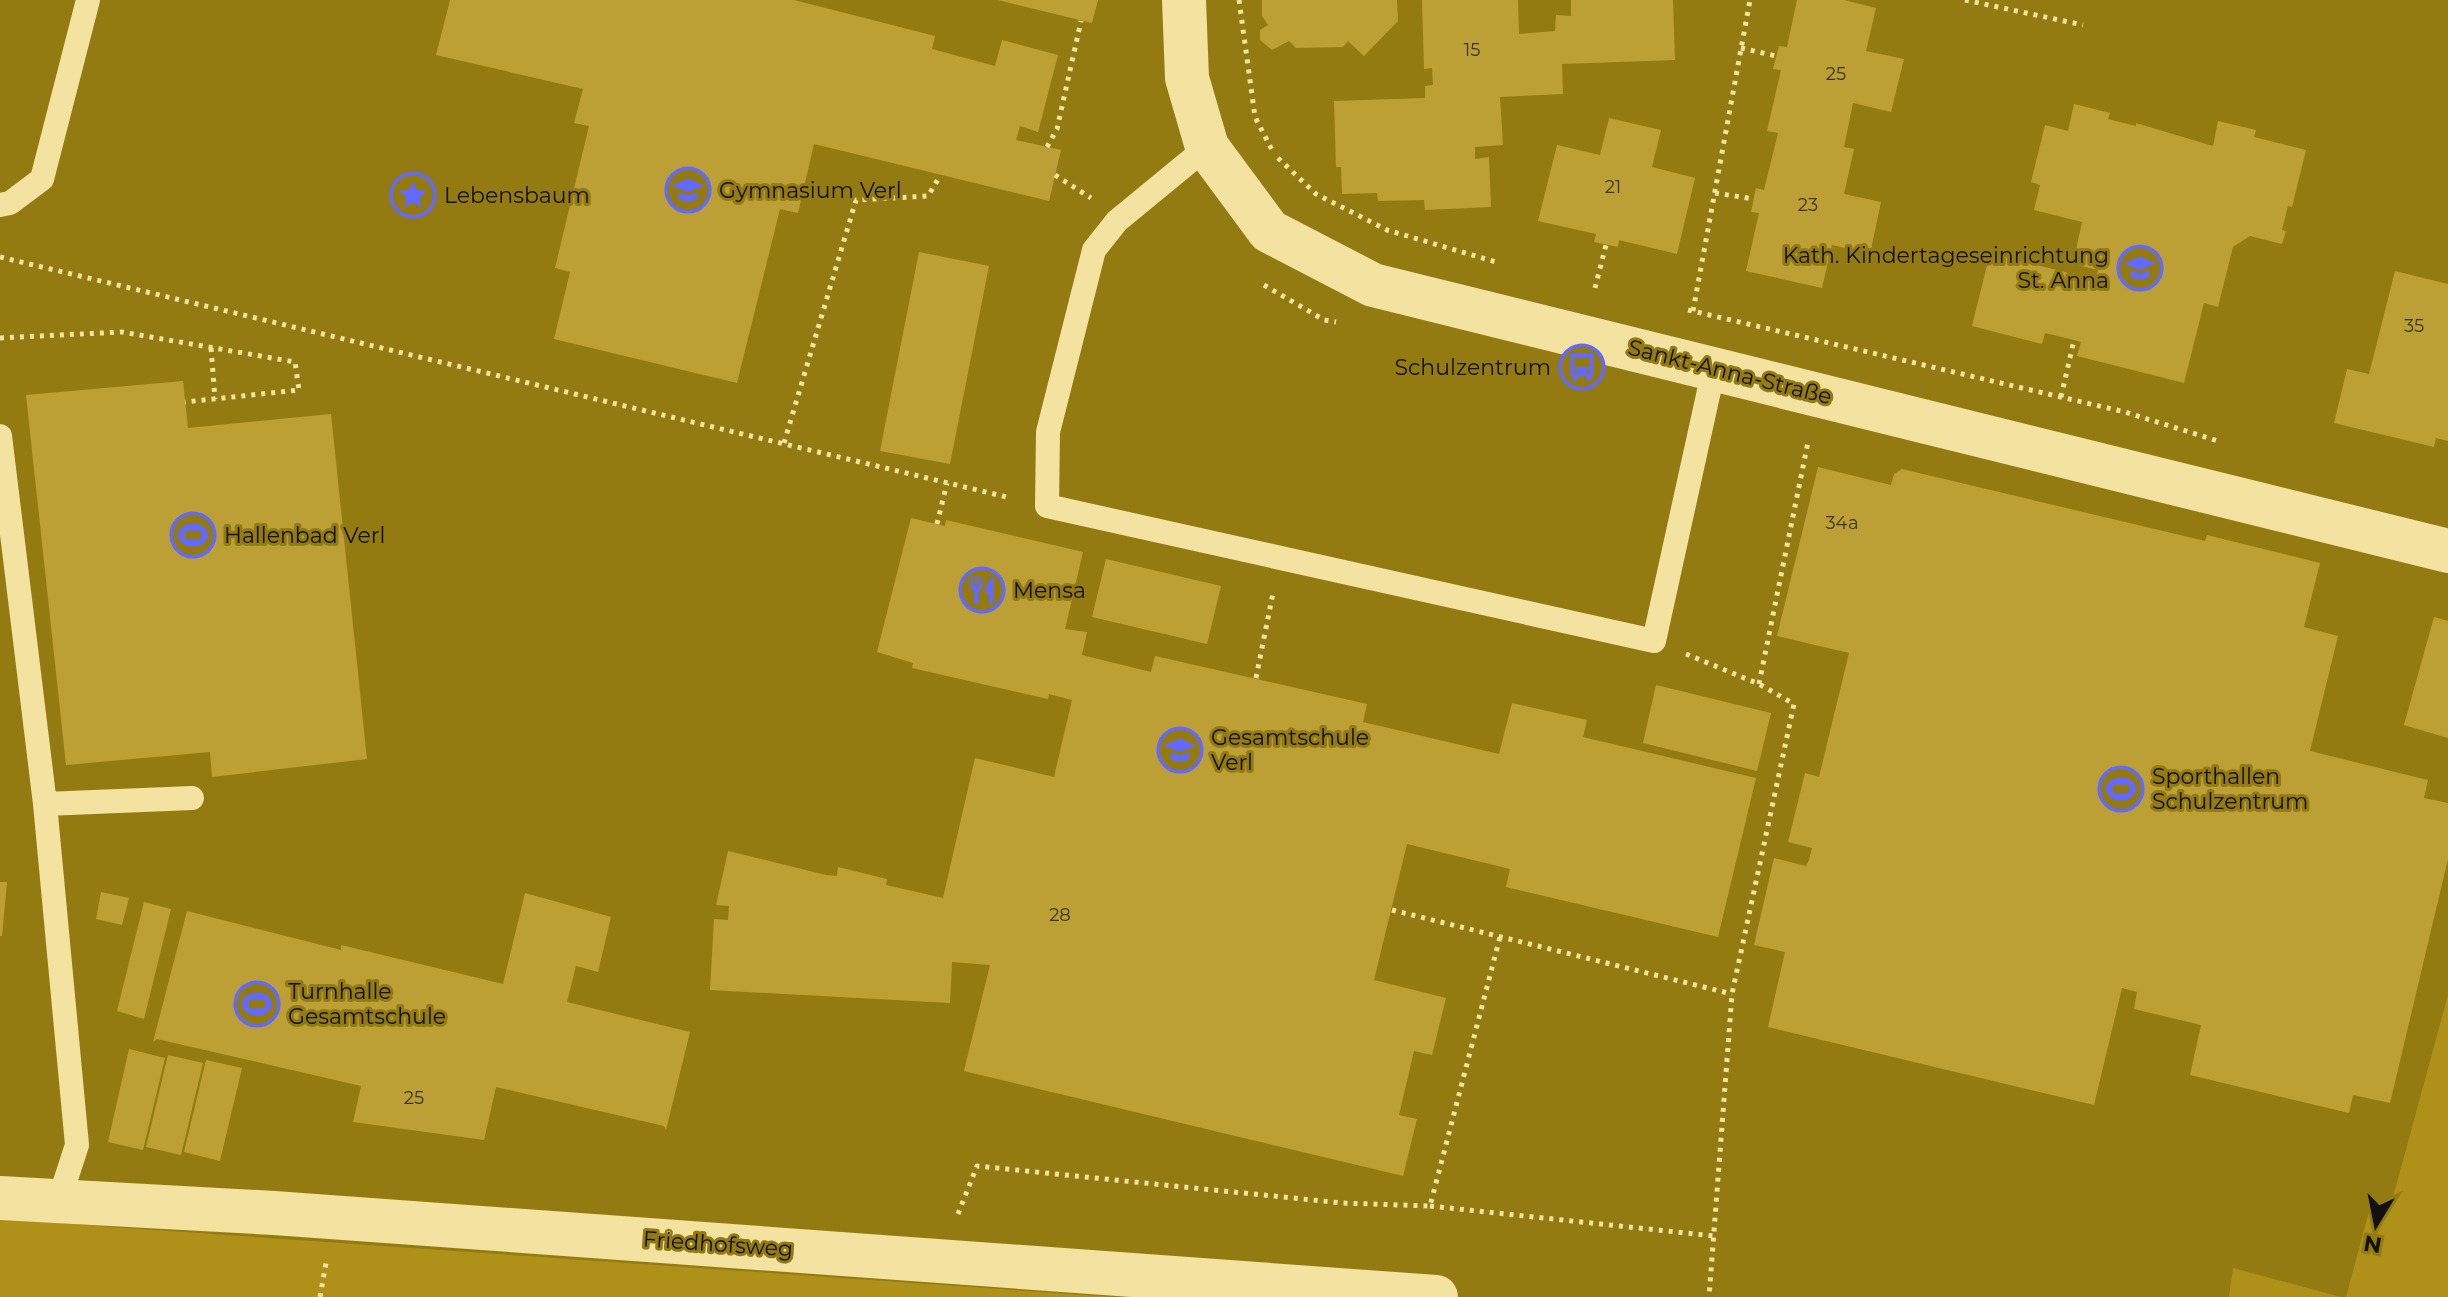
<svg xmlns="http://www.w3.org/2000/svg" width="2448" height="1297" viewBox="0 0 2448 1297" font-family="Montserrat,sans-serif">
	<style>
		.green { fill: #af9019 }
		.building { fill: #bca035 }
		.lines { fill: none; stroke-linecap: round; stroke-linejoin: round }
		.path { stroke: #f3e2a0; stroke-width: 5; stroke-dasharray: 4 6; stroke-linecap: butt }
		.lane { stroke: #f3e2a0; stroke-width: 24 }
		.street { stroke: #f3e2a0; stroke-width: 44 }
		.labels { text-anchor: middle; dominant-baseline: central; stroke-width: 6; stroke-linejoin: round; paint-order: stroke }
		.number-label { font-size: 18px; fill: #3c351a }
		.poi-label { font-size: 22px; fill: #111; stroke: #947b11; text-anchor: start }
		.street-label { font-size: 22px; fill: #111; stroke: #947b11 }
	</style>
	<rect width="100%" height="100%" fill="#947b11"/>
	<path class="green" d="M 2448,995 L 2448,1297 L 2346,1297 L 2370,1208 L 2389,1212 Z
		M 0,1217 L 83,1225 L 1113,1297 L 0,1297 Z
		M 2233,1268 L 2341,1297 L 2229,1297 Z"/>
	<path class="building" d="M 450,0 L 794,0 L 935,36 L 932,49 L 995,66 L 1002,40 L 1058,55 L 1038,132 L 1020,126 L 1016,140 L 1061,150 L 1049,201 L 814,144 L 798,213 L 780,209 L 737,383 L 554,339 L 570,272 L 555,268 L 589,126 L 574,123 L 583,89 L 436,55 Z
		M 998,0 L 1098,0 L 1092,23 Z
		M 1262,0 L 1397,0 L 1398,21 L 1364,56 L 1348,41 L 1343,47 L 1296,48 L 1289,41 L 1272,50 L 1260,40 L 1260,30 L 1268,25 L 1262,16 Z
		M 1422,0 L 1518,0 L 1519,34 L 1555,31 L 1556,15 L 1571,16 L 1571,0 L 1673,0 L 1675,60 L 1562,64 L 1563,94 L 1500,97 L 1503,145 L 1475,147 L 1475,159 L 1489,157 L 1491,207 L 1425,210 L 1424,200 L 1378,201 L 1377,193 L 1342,194 L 1341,167 L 1336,167 L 1334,101 L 1425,98 L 1425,86 L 1433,85 L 1432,68 L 1424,69 Z
		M 1797,0 L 1844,0 L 1876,8 L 1866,51 L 1904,59 L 1891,112 L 1853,103 L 1844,147 L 1854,149 L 1844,194 L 1881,202 L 1870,254 L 1832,245 L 1822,288 L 1746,271 L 1759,213 L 1751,212 L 1756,188 L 1764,190 L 1778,133 L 1767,131 L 1781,70 L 1773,69 L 1779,46 L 1787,47 Z
		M 2074,104 L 2110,113 L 2108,119 L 2136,126 L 2136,123 L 2213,146 L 2218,121 L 2256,130 L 2254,137 L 2306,150 L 2292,207 L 2288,206 L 2282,230 L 2286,231 L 2282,244 L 2250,236 L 2233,247 L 2218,307 L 2204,303 L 2184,383 L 2077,356 L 2081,342 L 2074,340 L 2045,333 L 2042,344 L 1972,326 L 1990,253 L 2096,280 L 2098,270 L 2073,264 L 2082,222 L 2034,210 L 2040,185 L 2031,182 L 2045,125 L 2068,131 Z
		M 1609,118 L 1661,130 L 1652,167 L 1695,178 L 1677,254 L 1619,240 L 1618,247 L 1594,242 L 1596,234 L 1538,221 L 1557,145 L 1600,155 Z
		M 919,252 L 989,266 L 950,464 L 880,451 Z
		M 2395,271 L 2448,284 L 2448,441 L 2436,438 L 2434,447 L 2334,423 L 2347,369 L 2369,374 Z
		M 183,381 L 188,428 L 331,414 L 367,759 L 212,777 L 210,752 L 66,765 L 26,395 Z
		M 1818,467 L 1891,485 L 1894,474 L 1902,469 L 2205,541 L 2207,535 L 2320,563 L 2304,627 L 2338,636 L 2310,751 L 2428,780 L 2424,798 L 2448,803 L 2448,859 L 2390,1103 L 2353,1095 L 2349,1113 L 2190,1075 L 2201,1025 L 2134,1009 L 2137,992 L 2122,988 L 2094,1105 L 1768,1027 L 1785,952 L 1754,945 L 1774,858 L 1806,866 L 1809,860 L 1812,848 L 1788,842 L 1805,773 L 1819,777 L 1849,653 L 1777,636 Z
		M 911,518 L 945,526 L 946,520 L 1083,552 L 1065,629 L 1087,632 L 1082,655 L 1151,672 L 1155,656 L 1367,704 L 1363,722 L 1499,754 L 1512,703 L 1587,720 L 1583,737 L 1756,778 L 1718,937 L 1506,887 L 1510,869 L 1407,844 L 1374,980 L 1446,998 L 1432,1055 L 1414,1051 L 1399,1115 L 1417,1119 L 1403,1176 L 964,1071 L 990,965 L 952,962 L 950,1003 L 710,990 L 714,919 L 728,920 L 729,906 L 716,905 L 728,851 L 826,875 L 837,876 L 838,867 L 887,879 L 886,885 L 943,898 L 975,758 L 1054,777 L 1072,700 L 1049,694 L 1048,699 L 912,668 L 913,663 L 877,652 Z
		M 1106,559 L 1221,586 L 1207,644 L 1092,617 Z
		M 2434,617 L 2448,621 L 2448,738 L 2404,725 Z
		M 1656,685 L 1771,713 L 1757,771 L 1643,743 Z
		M 0,882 L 7,882 L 2,936 L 0,936 Z
		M 101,892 L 129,898 L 122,925 L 96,919 Z
		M 525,893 L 611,917 L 598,972 L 576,966 L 567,1002 L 690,1032 L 666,1130 L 664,1126 L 496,1087 L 484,1140 L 353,1122 L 361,1086 L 157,1039 L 153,1042 L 187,911 L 341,950 L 341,945 L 503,984 Z
		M 144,902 L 171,909 L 144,1019 L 117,1011 Z
		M 129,1049 L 165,1058 L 143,1150 L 108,1142 Z
		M 168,1055 L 203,1063 L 181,1155 L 146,1147 Z
		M 206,1060 L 242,1068 L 220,1161 L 184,1152 Z"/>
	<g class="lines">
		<path class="path" d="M 1239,0 L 1255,117 L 1272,150
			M 1965,0 L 2083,25
			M 1741,48 L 1776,56
			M 1047,147 L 1057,129 L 1081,21
			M 1278,158 L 1316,194 L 1387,230 L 1496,262
			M 1055,175 L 1091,198
			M 1715,193 L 1754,199
			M 0,257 L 1011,498
			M 1264,285 L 1324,320 L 1336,322
			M 1595,288 L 1606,245
			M 1688,310 L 2125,412 L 2218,441
			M 1693,311 L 1750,0
			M 0,338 L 122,332 L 295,362 L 299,390 L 185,402
			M 211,348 L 215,399
			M 2061,397 L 2074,340
			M 784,443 L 856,200 L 928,196 L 940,176
			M 937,524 L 947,483
			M 1686,654 L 1759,684 L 1794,704 L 1732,994 L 1709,1297
			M 1256,678 L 1273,593
			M 1759,684 L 1808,442
			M 1392,910 L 1732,994
			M 1430,1206 L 1714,1236
			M 958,1214 L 977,1166 L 1342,1203 L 1430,1206 L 1500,937
			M 320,1297 L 326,1263"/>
		<path class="lane" d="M 1207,147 L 1117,221 L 1094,250 L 1048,432 L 1047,506 L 1654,641 L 1714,368
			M 0,205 L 10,203 L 42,179 L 88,0
			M 0,436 L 45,804 L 77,1145 L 65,1182 L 63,1204
			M 45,804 L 192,798"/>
		<path class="street" d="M 1184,0 L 1187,78 L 1207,147 L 1269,231 L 1373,285 L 2448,551
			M 0,1198 L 274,1213 L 1436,1297"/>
	</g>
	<defs>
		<g id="school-ring" transform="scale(2.3)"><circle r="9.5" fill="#947b11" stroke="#6269ff" stroke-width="1.5"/><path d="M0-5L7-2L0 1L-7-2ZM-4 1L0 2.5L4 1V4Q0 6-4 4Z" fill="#6269ff"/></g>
		<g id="sight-ring" transform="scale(2.3)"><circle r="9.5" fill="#947b11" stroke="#6269ff" stroke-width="1.5"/><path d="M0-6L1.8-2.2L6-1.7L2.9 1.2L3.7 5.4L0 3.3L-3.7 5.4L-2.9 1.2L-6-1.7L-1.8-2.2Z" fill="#6269ff"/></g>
		<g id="bus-ring" transform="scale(2.3)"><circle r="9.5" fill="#947b11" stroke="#6269ff" stroke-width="1.5"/><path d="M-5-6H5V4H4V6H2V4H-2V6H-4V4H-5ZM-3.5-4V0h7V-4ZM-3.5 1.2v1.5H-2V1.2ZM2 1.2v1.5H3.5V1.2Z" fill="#6269ff"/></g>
		<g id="stadium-ring" transform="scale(2.3)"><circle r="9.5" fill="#947b11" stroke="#6269ff" stroke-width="1.5"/><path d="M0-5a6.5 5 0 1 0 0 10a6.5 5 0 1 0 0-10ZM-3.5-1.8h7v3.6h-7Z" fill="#6269ff"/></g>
		<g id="restaurant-ring" transform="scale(2.3)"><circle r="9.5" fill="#947b11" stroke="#6269ff" stroke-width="1.5"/><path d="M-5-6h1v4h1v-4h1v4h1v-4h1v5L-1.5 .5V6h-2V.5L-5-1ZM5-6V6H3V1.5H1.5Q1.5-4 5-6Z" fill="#6269ff"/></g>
	</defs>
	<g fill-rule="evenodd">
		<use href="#school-ring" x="688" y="190"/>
		<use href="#sight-ring" x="413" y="195"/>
		<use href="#school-ring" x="2140" y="268"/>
		<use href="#bus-ring" x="1582" y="367"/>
		<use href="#stadium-ring" x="193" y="535"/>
		<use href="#restaurant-ring" x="982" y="590"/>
		<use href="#school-ring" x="1180" y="750"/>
		<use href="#stadium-ring" x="2121" y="789"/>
		<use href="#stadium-ring" x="257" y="1004"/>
	</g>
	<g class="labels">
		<g class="number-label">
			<text x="1472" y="50">15</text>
			<text x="1836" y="74">25</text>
			<text x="1613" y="187">21</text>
			<text x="1808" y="205">23</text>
			<text x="2414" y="326">35</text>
			<text x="1842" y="523">34a</text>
			<text x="1060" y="915">28</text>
			<text x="414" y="1098">25</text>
		</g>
		<g class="poi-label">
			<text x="719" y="190">Gymnasium Verl</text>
			<text x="444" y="195">Lebensbaum</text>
			<text x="2109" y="255" text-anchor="end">Kath. Kindertageseinrichtung<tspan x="2109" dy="25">St. Anna</tspan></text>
			<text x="1551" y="367" text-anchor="end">Schulzentrum</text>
			<text x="224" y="535">Hallenbad Verl</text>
			<text x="1013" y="590">Mensa</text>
			<text x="1211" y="737">Gesamtschule<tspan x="1211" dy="25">Verl</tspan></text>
			<text x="2152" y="776">Sporthallen<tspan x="2152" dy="25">Schulzentrum</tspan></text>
			<text x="288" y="991">Turnhalle<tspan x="288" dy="25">Gesamtschule</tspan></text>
		</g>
		<g class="street-label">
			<text transform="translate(1730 372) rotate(14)">Sankt-Anna-Straße</text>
			<text transform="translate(718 1244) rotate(4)">Friedhofsweg</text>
		</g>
	</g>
	<g transform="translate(2376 1225) rotate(190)" stroke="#947b11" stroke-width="6" paint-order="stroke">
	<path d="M0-6L14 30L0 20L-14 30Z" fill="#111111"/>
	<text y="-12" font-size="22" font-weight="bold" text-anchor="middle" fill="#111111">N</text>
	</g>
</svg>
